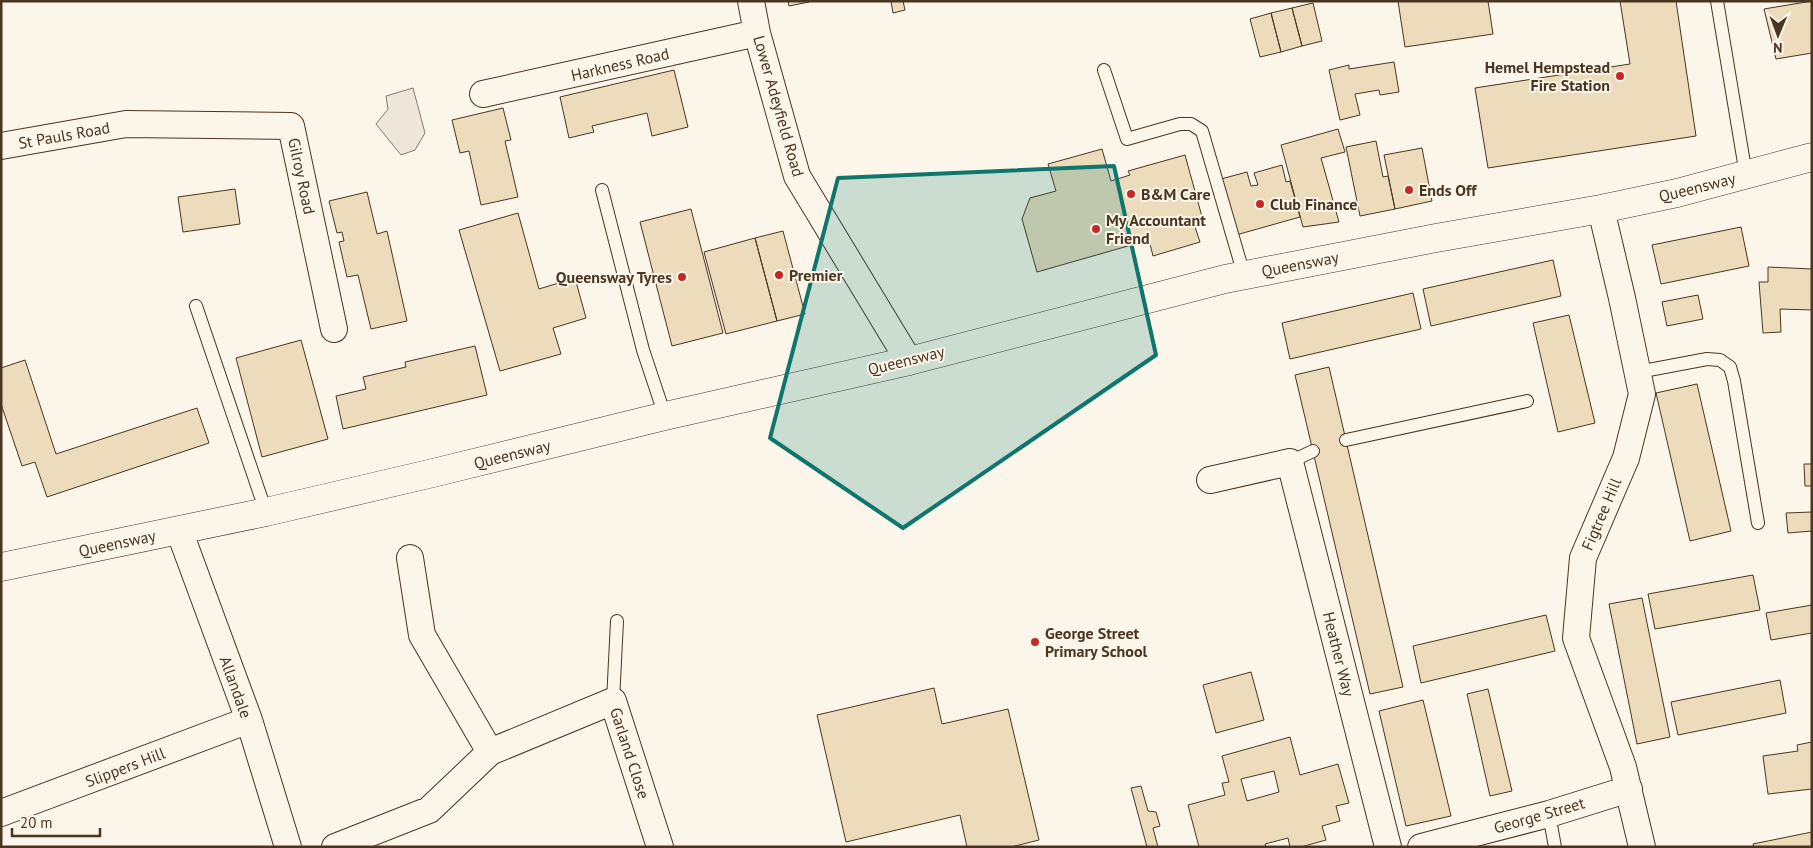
<svg xmlns="http://www.w3.org/2000/svg" width="1813" height="848" viewBox="0 0 1813 848" font-family="'PT Sans',sans-serif">
	<style>
		.green { fill: #ede6d9; stroke: #887966 }
		.building { fill: #ecdcbc; stroke: #4a3520; fill-rule: evenodd }
		.lines { fill: none; stroke-linecap: round; stroke-linejoin: round }
		.lane-casing { stroke: #4a3520; stroke-width: 14 }
		.street-casing { stroke: #4a3520; stroke-width: 28 }
		.secondary-casing { stroke: #4a3520; stroke-width: 29 }
		.lane { stroke: #fbf6e9; stroke-width: 12 }
		.street { stroke: #fbf6e9; stroke-width: 26 }
		.secondary { stroke: #fbf6e9; stroke-width: 28 }
		.marked { fill: #0f766e; fill-opacity: 0.2; stroke: #0f766e; stroke-width: 4; stroke-linejoin: round }
		.poi-dot { fill: #c62828; stroke: #fbf6e9; stroke-width: 2 }
		.labels { text-anchor: middle; dominant-baseline: central; stroke-width: 4; stroke-linejoin: round; paint-order: stroke }
		.street-label { font-size: 16px; fill: #4a3520; stroke: #fbf6e9 }
		.poi-label { font-size: 16px; font-weight: bold; fill: #4a3520; stroke: #fbf6e9; text-anchor: start }
	</style>
	<rect width="100%" height="100%" fill="#fbf6e9"/>
	<path class="green" d="M 413,88 L 425,133 L 415,150 L 401,155 L 376,124 L 388,109 L 386,96 Z"/>
	<path class="building" d="M 788,1 L 809,1 L 809,2 L 789,6 Z
		M 891,1 L 903,1 L 905,10 L 893,13 Z
		M 1398,1 L 1488,1 L 1493,34 L 1405,47 Z
		M 1620,1 L 1676,1 L 1696,136 L 1488,168 L 1475,88 L 1630,64 Z
		M 1812,1 L 1812,53 L 1776,59 L 1764,9 Z
		M 1313,3 L 1322,41 L 1302,46 L 1292,8 Z
		M 1292,8 L 1302,46 L 1281,52 L 1271,13 Z
		M 1271,13 L 1281,52 L 1260,57 L 1250,19 Z
		M 1394,62 L 1399,92 L 1380,95 L 1379,90 L 1355,94 L 1360,115 L 1340,120 L 1329,70 L 1349,65 L 1349,69 Z
		M 674,70 L 688,127 L 652,136 L 647,113 L 592,126 L 594,132 L 569,138 L 560,97 Z
		M 503,108 L 511,140 L 505,141 L 518,197 L 481,205 L 469,151 L 460,153 L 452,120 Z
		M 1338,129 L 1345,152 L 1321,158 L 1339,222 L 1303,227 L 1281,145 Z
		M 1376,141 L 1383,177 L 1388,176 L 1395,209 L 1360,216 L 1346,147 Z
		M 1422,148 L 1432,201 L 1395,209 L 1384,155 Z
		M 1102,149 L 1111,181 L 1130,175 L 1128,171 L 1185,155 L 1204,224 L 1195,227 L 1200,242 L 1153,256 L 1149,240 L 1037,272 L 1022,219 L 1030,198 L 1056,191 L 1048,164 Z
		M 1282,165 L 1286,182 L 1290,181 L 1300,217 L 1236,235 L 1221,179 L 1247,172 L 1251,186 L 1258,185 L 1254,173 Z
		M 235,189 L 240,224 L 183,232 L 178,197 Z
		M 367,192 L 377,234 L 387,231 L 407,321 L 371,329 L 358,275 L 347,277 L 339,242 L 344,241 L 342,232 L 337,233 L 329,201 Z
		M 691,209 L 723,333 L 672,346 L 640,222 Z
		M 518,213 L 539,289 L 575,278 L 586,318 L 553,328 L 561,354 L 500,371 L 459,230 Z
		M 1741,227 L 1749,266 L 1661,284 L 1652,245 Z
		M 783,231 L 805,314 L 777,321 L 755,238 Z
		M 755,238 L 777,321 L 726,334 L 704,252 Z
		M 1553,260 L 1561,296 L 1431,326 L 1423,289 Z
		M 1768,267 L 1812,269 L 1812,310 L 1780,309 L 1781,332 L 1763,333 L 1759,282 L 1768,282 Z
		M 1413,293 L 1421,329 L 1290,359 L 1282,323 Z
		M 1698,295 L 1703,319 L 1667,326 L 1662,302 Z
		M 1569,315 L 1595,423 L 1558,432 L 1533,323 Z
		M 301,340 L 328,439 L 262,457 L 236,358 Z
		M 475,346 L 487,395 L 343,429 L 336,396 L 366,389 L 363,377 L 406,367 L 405,362 Z
		M 25,360 L 56,454 L 197,408 L 209,443 L 47,497 L 35,462 L 22,466 L 1,404 L 1,368 Z
		M 1329,367 L 1403,687 L 1370,694 L 1295,375 Z
		M 1697,384 L 1731,531 L 1690,541 L 1656,393 Z
		M 1804,464 L 1812,464 L 1812,486 L 1805,486 Z
		M 1812,512 L 1812,531 L 1788,533 L 1786,513 Z
		M 1753,575 L 1760,610 L 1655,629 L 1648,594 Z
		M 1642,598 L 1670,737 L 1637,744 L 1609,604 Z
		M 1812,605 L 1812,633 L 1771,640 L 1766,613 Z
		M 1546,615 L 1555,651 L 1421,683 L 1413,646 Z
		M 1251,672 L 1264,720 L 1216,733 L 1203,685 Z
		M 1780,680 L 1786,713 L 1678,735 L 1671,702 Z
		M 934,688 L 942,724 L 1008,709 L 1039,840 L 1011,847 L 967,847 L 960,815 L 846,842 L 817,715 Z
		M 1488,689 L 1512,791 L 1490,796 L 1467,694 Z
		M 1423,700 L 1451,816 L 1406,826 L 1379,711 Z
		M 1290,737 L 1300,775 L 1338,764 L 1349,803 L 1336,806 L 1340,821 L 1322,826 L 1326,840 L 1301,847 L 1290,847 L 1288,838 L 1265,844 L 1266,847 L 1199,847 L 1188,805 L 1225,795 L 1222,783 L 1229,782 L 1222,756 ZM 1274,771 L 1279,792 L 1247,801 L 1241,779 Z
		M 1812,742 L 1812,789 L 1768,794 L 1763,756 L 1798,751 L 1797,745 Z
		M 1141,786 L 1148,811 L 1156,812 L 1160,826 L 1153,828 L 1158,847 L 1147,847 L 1131,788 Z
		M 1812,832 L 1812,847 L 1754,847 L 1753,844 Z"/>
	<g class="lines">
		<g class="lane-casing">
			<path id="lane" d="M 1717,1 L 1746,175
				M 1104,70 L 1127,139 L 1180,124 L 1191,124 L 1202,131 L 1244,275
				M 602,190 L 643,350 L 665,416
				M 196,306 L 266,512
				M 1638,372 L 1707,359 L 1720,360 L 1730,367 L 1734,381 L 1758,523
				M 1346,440 L 1527,401
				M 1290,462 L 1313,451
				M 613,701 L 617,621
				M 1549,814 L 1555,847"/>
		</g>
		<g class="street-casing">
			<path id="street" d="M 751,1 L 757,33 L 797,176 L 909,361
				M 483,94 L 757,33
				M 1,146 L 126,124 L 291,126 L 334,329
				M 1601,209 L 1622,298 L 1642,394 L 1626,458 L 1583,558 L 1576,638 L 1623,767 L 1642,847
				M 1210,480 L 1290,462 L 1388,847
				M 179,530 L 249,720 L 288,847
				M 410,558 L 422,635 L 490,752
				M 1,813 L 249,720
				M 335,847 L 429,810 L 490,752 L 613,701 L 660,847
				M 1421,847 L 1549,814 L 1629,789"/>
		</g>
		<g class="secondary-casing">
			<path id="secondary" d="M 1,567 L 266,512 L 433,473 L 665,416 L 909,361 L 1225,279 L 1436,238 L 1601,209 L 1677,193 L 1812,157"/>
		</g>
		<use href="#lane" class="lane"/>
		<use href="#street" class="street"/>
		<use href="#secondary" class="secondary"/>
	</g>
	<path class="marked" d="M 1114,166 L 1156,355 L 903,528 L 770,438 L 838,178 Z"/>
	<g class="poi-dot">
		<circle cx="1620" cy="76" r="5"/>
		<circle cx="1409" cy="190" r="5"/>
		<circle cx="1131" cy="194" r="5"/>
		<circle cx="1260" cy="204" r="5"/>
		<circle cx="1096" cy="229" r="5"/>
		<circle cx="779" cy="275" r="5"/>
		<circle cx="682" cy="277" r="5"/>
		<circle cx="1035" cy="642" r="5"/>
	</g>
	<g class="labels">
		<g class="street-label">
			<text transform="translate(620 64) rotate(-13)">Harkness Road</text>
			<text transform="translate(779 106) rotate(74)">Lower Adeyfield Road</text>
			<text transform="translate(64 135) rotate(-10)">St Pauls Road</text>
			<text transform="translate(302 176) rotate(78)">Gilroy Road</text>
			<text transform="translate(1697 187) rotate(-14)">Queensway</text>
			<text transform="translate(1300 264) rotate(-11)">Queensway</text>
			<text transform="translate(906 360) rotate(-14)">Queensway</text>
			<text transform="translate(512 454) rotate(-14)">Queensway</text>
			<text transform="translate(1601 514) rotate(-67)">Figtree Hill</text>
			<text transform="translate(117 543) rotate(-12)">Queensway</text>
			<text transform="translate(1339 654) rotate(76)">Heather Way</text>
			<text transform="translate(236 687) rotate(70)">Allandale</text>
			<text transform="translate(630 753) rotate(72)">Garland Close</text>
			<text transform="translate(125 767) rotate(-21)">Slippers Hill</text>
			<text transform="translate(1539 815) rotate(-16)">George Street</text>
		</g>
		<g class="poi-label">
			<text x="1610" y="67" text-anchor="end">Hemel Hempstead<tspan x="1610" dy="18">Fire Station</tspan></text>
			<text x="1419" y="190">Ends Off</text>
			<text x="1141" y="194">B&amp;M Care</text>
			<text x="1270" y="204">Club Finance</text>
			<text x="1106" y="220">My Accountant<tspan x="1106" dy="18">Friend</tspan></text>
			<text x="789" y="275">Premier</text>
			<text x="672" y="277" text-anchor="end">Queensway Tyres</text>
			<text x="1045" y="633">George Street<tspan x="1045" dy="18">Primary School</tspan></text>
		</g>
	</g>
	<rect width="1813" height="848" fill="none" stroke="#4a3520" stroke-width="5"/>
	<g transform="translate(1778 35) rotate(181)" stroke="#fbf6e9" stroke-width="4" paint-order="stroke">
	<path d="M0-4L9 19L0 12L-9 19Z" fill="#4a3520"/>
	<text y="-8" font-size="14" font-weight="bold" text-anchor="middle" fill="#4a3520">N</text>
	</g>
	<path d="M12 828v8h88v-8" fill="none" stroke="#4a3520" stroke-width="2.5"/>
	<text x="20" y="828" font-size="15" fill="#4a3520" stroke="#fbf6e9" stroke-width="4" paint-order="stroke">20 m</text>
</svg>
